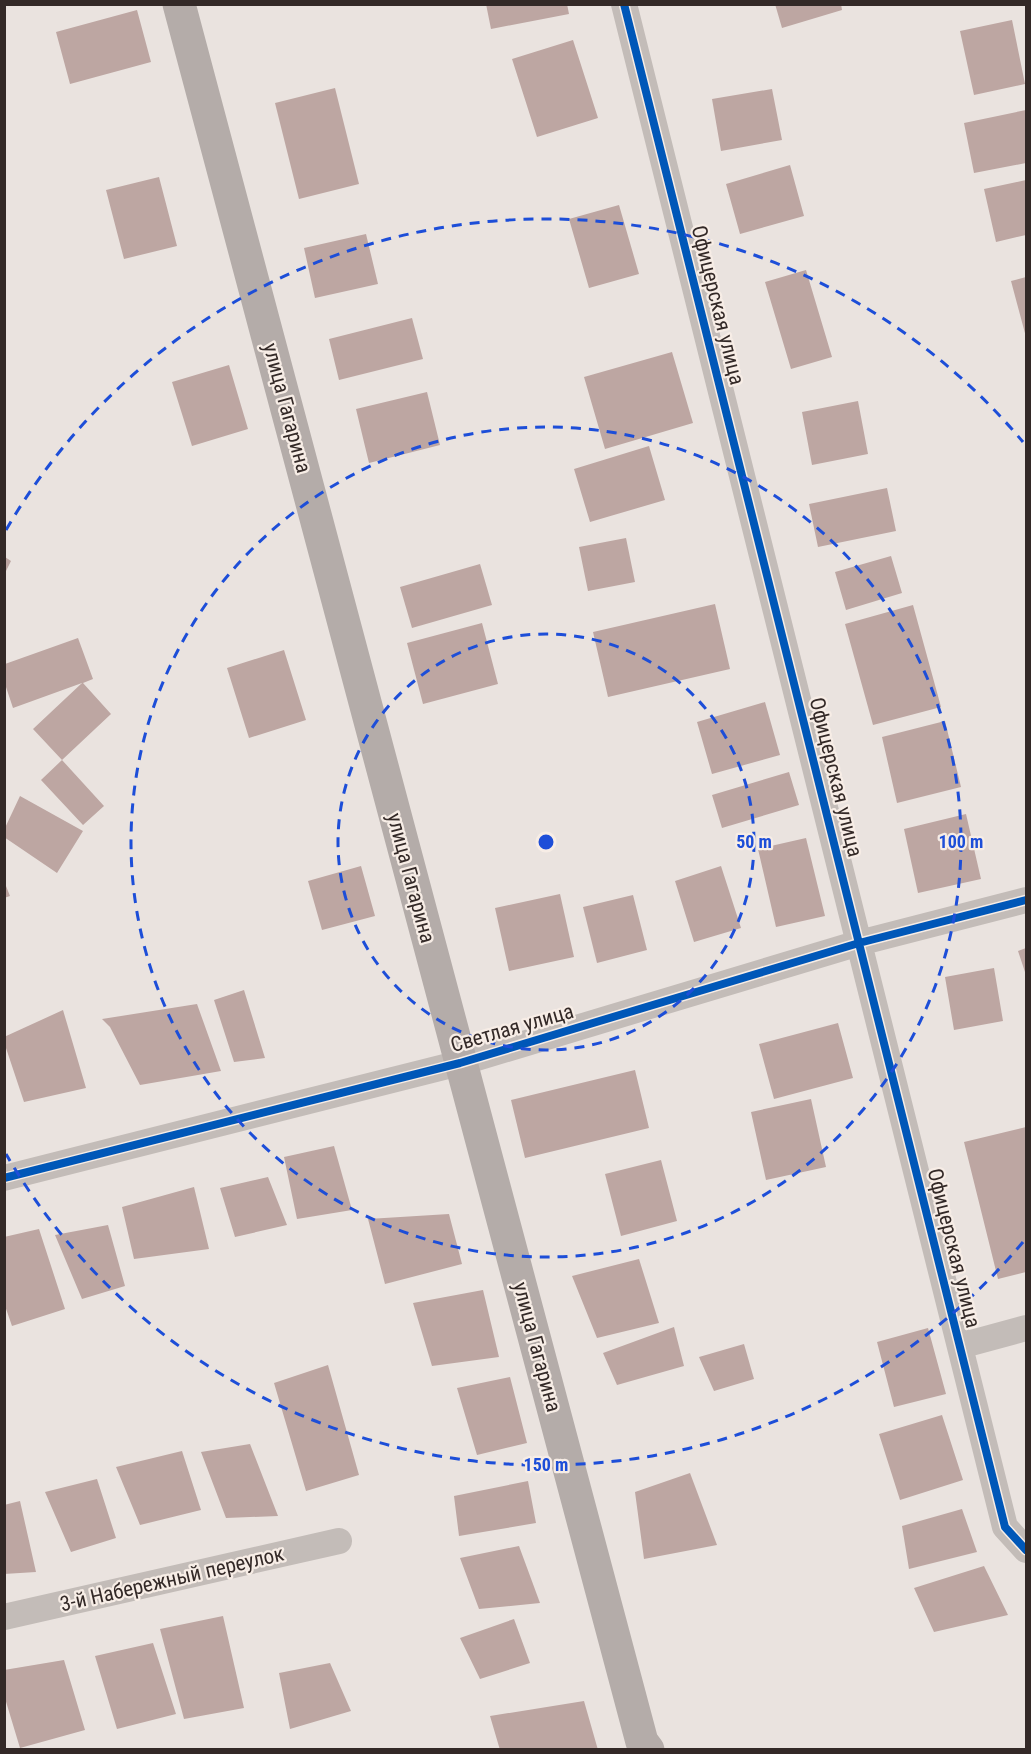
<svg xmlns="http://www.w3.org/2000/svg" width="1031" height="1754" viewBox="0 0 1031 1754" font-family="'Roboto Condensed',sans-serif">
	<style>
		.building { fill: #bda6a2 }
		.lines { fill: none; stroke-linecap: round; stroke-linejoin: round }
		.street { stroke: #c3bcb8; stroke-width: 26 }
		.secondary { stroke: #b4aca9; stroke-width: 33 }
		.cycleway-casing { stroke: #f7ede6; stroke-width: 11 }
		.cycleway { stroke: #0057b8; stroke-width: 8 }
		.ring { fill: none; stroke: #1d4ed8; stroke-width: 3; stroke-dasharray: 10 8 }
		.labels { text-anchor: middle; dominant-baseline: central; stroke-width: 4.5; stroke-linejoin: round; paint-order: stroke }
		.street-label { font-size: 21px; fill: #332927; stroke: #f7ede6 }
		.centre { fill: #1d4ed8; stroke: #f7ede6; stroke-width: 3 }
		.ring-label { font-size: 18px; text-anchor: middle; font-weight: bold; fill: #1d4ed8; stroke: #f7ede6; stroke-width: 4.5; stroke-linejoin: round; paint-order: stroke }
	</style>
	<rect width="100%" height="100%" fill="#eae3df"/>
	<path class="building" d="M 486,4 L 567,4 L 569,14 L 491,29 Z
		M 775,4 L 841,4 L 842,10 L 782,28 Z
		M 137,10 L 151,62 L 70,84 L 56,32 Z
		M 1012,20 L 1025,84 L 974,95 L 960,31 Z
		M 573,40 L 598,118 L 537,137 L 512,59 Z
		M 335,88 L 359,184 L 299,199 L 275,103 Z
		M 772,89 L 782,140 L 721,151 L 712,99 Z
		M 1026,110 L 1026,163 L 974,173 L 964,123 Z
		M 790,165 L 804,216 L 740,234 L 726,184 Z
		M 159,177 L 177,246 L 124,259 L 106,190 Z
		M 1026,180 L 1026,235 L 996,242 L 984,189 Z
		M 619,205 L 639,274 L 589,288 L 569,219 Z
		M 366,234 L 378,284 L 315,298 L 304,248 Z
		M 806,270 L 832,357 L 791,369 L 765,282 Z
		M 1026,277 L 1026,337 L 1011,281 Z
		M 412,318 L 423,359 L 339,380 L 329,339 Z
		M 672,352 L 693,423 L 605,449 L 584,377 Z
		M 229,365 L 248,429 L 192,446 L 172,382 Z
		M 427,392 L 440,445 L 369,463 L 356,409 Z
		M 858,401 L 868,454 L 812,465 L 802,412 Z
		M 649,446 L 665,500 L 590,522 L 574,469 Z
		M 887,488 L 896,531 L 818,547 L 809,504 Z
		M 626,538 L 635,582 L 588,591 L 579,547 Z
		M 891,556 L 902,593 L 846,610 L 835,572 Z
		M 5,557 L 11,561 L 5,573 Z
		M 480,564 L 492,605 L 412,628 L 400,587 Z
		M 715,604 L 730,669 L 608,697 L 593,632 Z
		M 913,605 L 941,707 L 873,725 L 845,624 Z
		M 482,623 L 498,684 L 423,704 L 407,643 Z
		M 78,638 L 93,679 L 83,683 L 111,714 L 62,760 L 33,729 L 82,683 L 13,708 L 5,684 L 5,664 Z
		M 284,650 L 306,720 L 249,738 L 227,668 Z
		M 765,702 L 780,755 L 712,774 L 697,722 Z
		M 945,721 L 961,787 L 897,803 L 882,737 Z
		M 62,760 L 104,806 L 83,825 L 41,780 Z
		M 789,772 L 799,805 L 722,828 L 712,795 Z
		M 20,796 L 83,831 L 57,873 L 4,837 L 4,830 Z
		M 966,814 L 981,879 L 918,893 L 904,829 Z
		M 806,838 L 825,916 L 776,927 L 758,849 Z
		M 361,866 L 375,916 L 322,930 L 308,881 Z
		M 721,866 L 741,928 L 694,942 L 675,881 Z
		M 4,881 L 10,896 L 4,898 Z
		M 560,894 L 574,957 L 509,971 L 495,908 Z
		M 633,895 L 647,950 L 597,963 L 583,907 Z
		M 1026,948 L 1026,975 L 1018,951 Z
		M 994,968 L 1003,1021 L 954,1030 L 945,977 Z
		M 244,990 L 265,1058 L 234,1062 L 214,1000 Z
		M 197,1004 L 221,1071 L 140,1085 L 110,1027 L 102,1019 Z
		M 63,1010 L 86,1088 L 24,1102 L 4,1042 L 4,1037 Z
		M 838,1023 L 853,1078 L 774,1099 L 759,1044 Z
		M 635,1070 L 649,1128 L 525,1158 L 511,1100 Z
		M 811,1099 L 826,1167 L 766,1180 L 751,1112 Z
		M 1026,1127 L 1026,1272 L 998,1279 L 964,1142 Z
		M 334,1146 L 352,1210 L 297,1219 L 284,1157 Z
		M 661,1160 L 677,1221 L 621,1236 L 605,1174 Z
		M 268,1177 L 287,1225 L 235,1237 L 220,1188 Z
		M 194,1187 L 209,1249 L 134,1259 L 122,1207 Z
		M 449,1214 L 462,1264 L 385,1284 L 368,1219 Z
		M 108,1225 L 125,1286 L 82,1299 L 55,1235 Z
		M 39,1229 L 65,1309 L 12,1326 L 4,1303 L 4,1237 Z
		M 639,1259 L 659,1323 L 597,1338 L 572,1276 Z
		M 483,1290 L 499,1357 L 432,1366 L 413,1303 Z
		M 674,1327 L 684,1366 L 617,1385 L 603,1353 Z
		M 928,1328 L 946,1394 L 894,1407 L 877,1342 Z
		M 744,1344 L 754,1379 L 714,1391 L 699,1357 Z
		M 328,1365 L 359,1475 L 306,1491 L 274,1383 Z
		M 510,1377 L 527,1443 L 477,1455 L 457,1388 Z
		M 942,1415 L 963,1480 L 900,1500 L 879,1434 Z
		M 250,1444 L 278,1516 L 226,1518 L 201,1452 Z
		M 182,1451 L 201,1510 L 140,1525 L 116,1467 Z
		M 690,1473 L 717,1545 L 644,1559 L 635,1492 Z
		M 97,1479 L 116,1538 L 71,1552 L 45,1492 Z
		M 528,1481 L 536,1523 L 459,1536 L 454,1496 Z
		M 20,1501 L 36,1572 L 4,1574 L 4,1505 Z
		M 962,1509 L 977,1552 L 909,1569 L 902,1526 Z
		M 519,1546 L 540,1603 L 479,1609 L 460,1558 Z
		M 984,1566 L 1008,1615 L 934,1632 L 914,1588 Z
		M 223,1616 L 244,1708 L 184,1719 L 160,1629 Z
		M 514,1619 L 530,1663 L 480,1679 L 460,1638 Z
		M 153,1643 L 176,1714 L 117,1729 L 95,1656 Z
		M 64,1660 L 85,1730 L 20,1748 L 4,1695 L 4,1670 Z
		M 330,1663 L 351,1711 L 290,1729 L 279,1673 Z
		M 584,1701 L 598,1750 L 500,1750 L 490,1716 Z"/>
	<g class="lines">
		<path class="street" d="M 624,4 L 1005,1527 L 1026,1550
			M 4,1178 L 460,1063 L 859,943 L 1026,900
			M 960,1346 L 1026,1328
			M 4,1617 L 339,1541"/>
		<path class="secondary" d="M 179,4 L 642,1742 L 648,1750"/>
		<g class="cycleway-casing">
			<path id="cycleway" d="M 624,4 L 1005,1527 L 1026,1550
				M 4,1178 L 460,1063 L 859,943 L 1026,900"/>
		</g>
		<use href="#cycleway" class="cycleway"/>
	</g>
	<g class="ring">
		<circle cx="546" cy="842" r="208"/>
		<circle cx="546" cy="842" r="415"/>
		<path d="M1023 1242A623 623 0 0 1 6 1154M6 530A623 623 0 0 1 1023 442"/>
	</g>
	<g class="labels">
		<g class="street-label">
			<text transform="translate(718 305) rotate(76)">Офицерская улица</text>
			<text transform="translate(287 408) rotate(75)">улица Гагарина</text>
			<text transform="translate(836 777) rotate(76)">Офицерская улица</text>
			<text transform="translate(411 878) rotate(75)">улица Гагарина</text>
			<text transform="translate(512 1028) rotate(-16)">Светлая улица</text>
			<text transform="translate(954 1248) rotate(76)">Офицерская улица</text>
			<text transform="translate(537 1347) rotate(75)">улица Гагарина</text>
			<text transform="translate(172 1579) rotate(-13)">3-й Набережный переулок</text>
		</g>
	</g>
	<circle cx="546" cy="842" r="9" class="centre"/>
	<g class="ring-label">
		<text x="754" y="848">50 m</text>
		<text x="961" y="848">100 m</text>
		<text x="546" y="1471">150 m</text>
	</g>
	<rect width="1031" height="1754" fill="none" stroke="#332927" stroke-width="12"/>
</svg>
